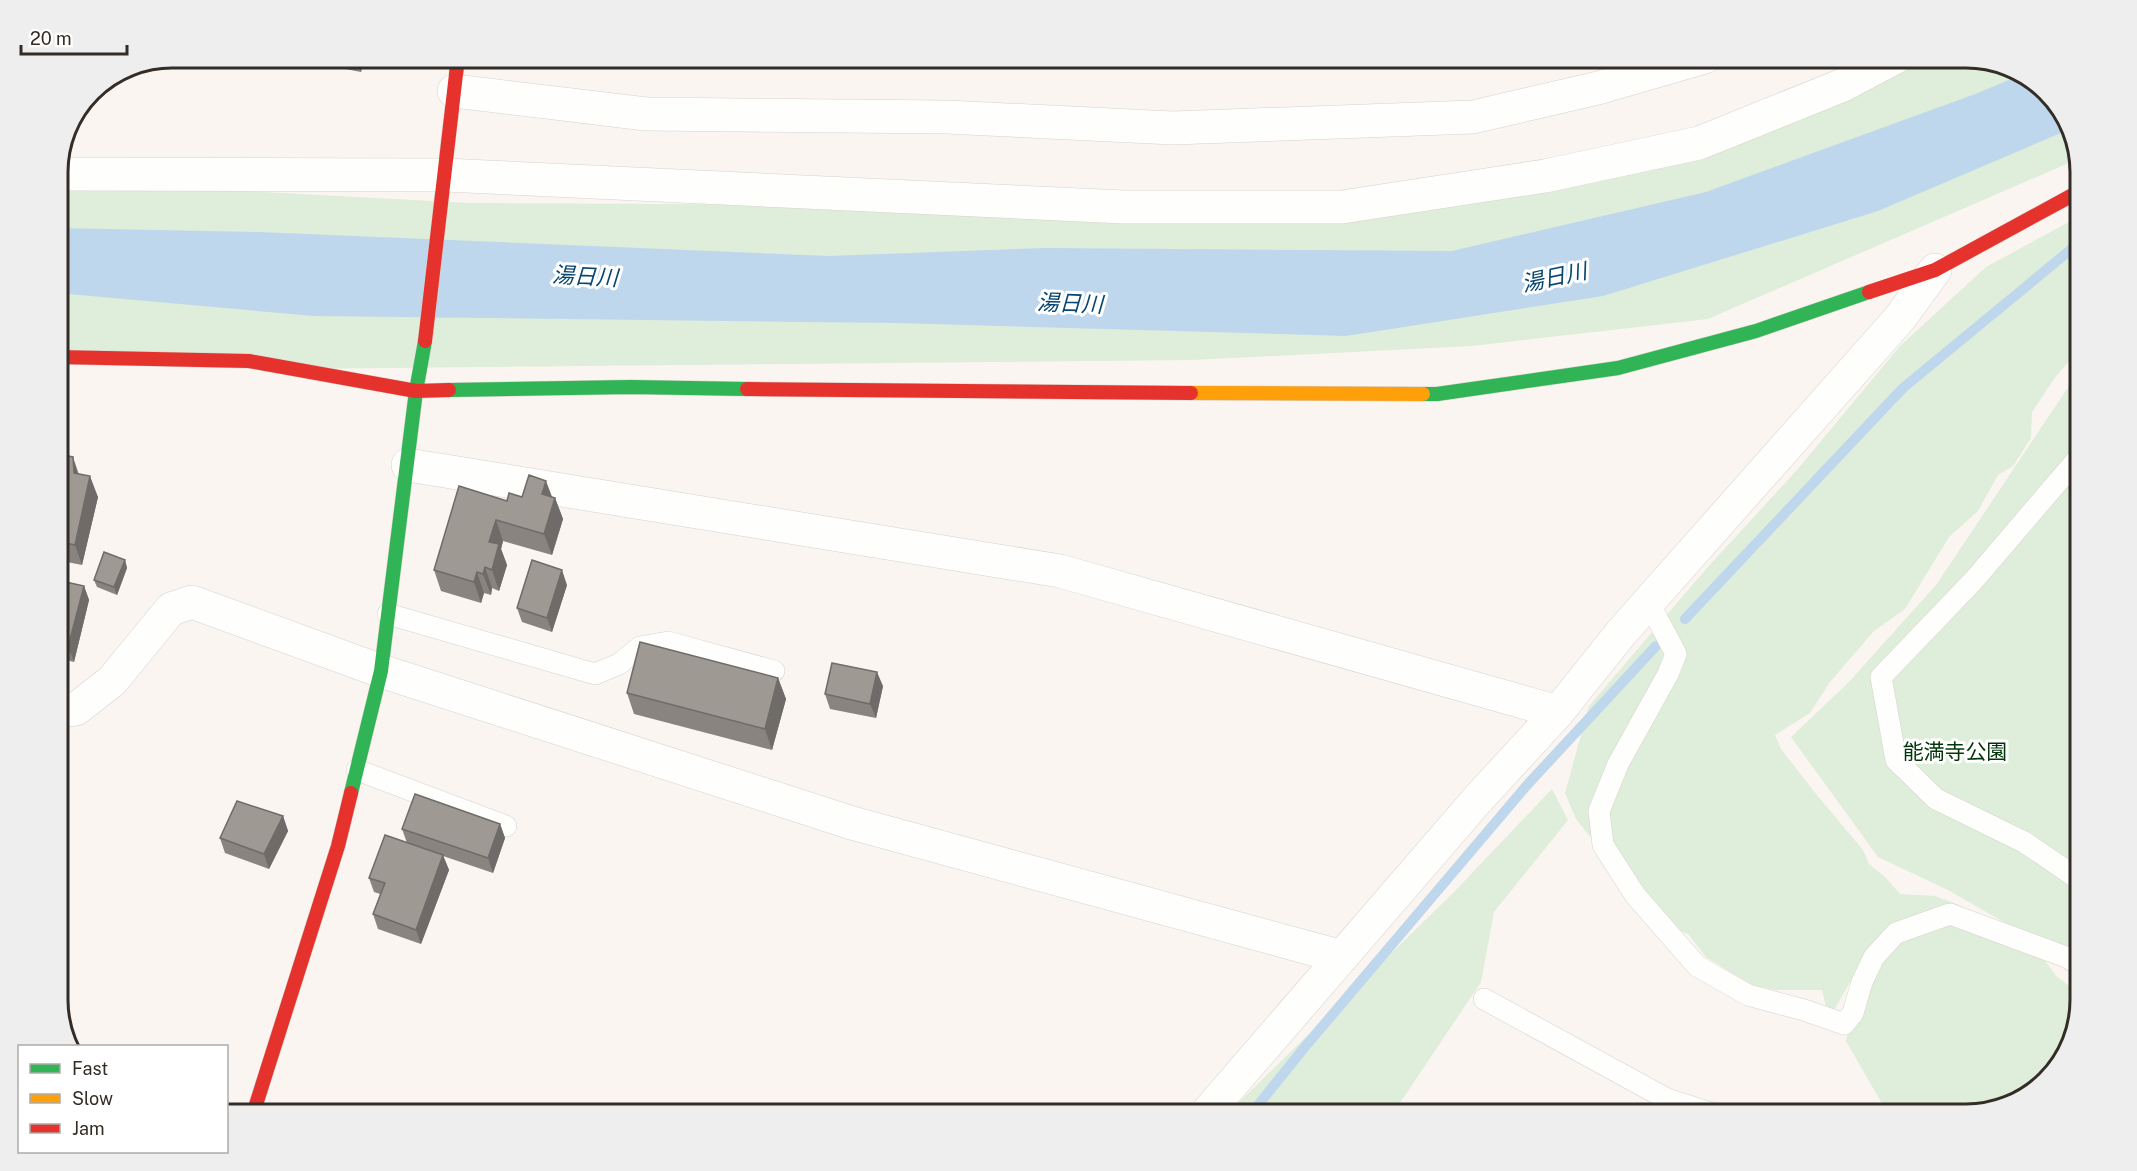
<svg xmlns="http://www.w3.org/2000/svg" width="2137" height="1171" viewBox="0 0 2137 1171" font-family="'Public Sans','Noto Sans JP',sans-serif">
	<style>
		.green { fill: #deeeda }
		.water { fill: #bed7ec }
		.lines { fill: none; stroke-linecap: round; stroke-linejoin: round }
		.stream { stroke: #bed7ec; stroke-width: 10 }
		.lane-casing { stroke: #d8d2cc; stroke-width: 22 }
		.street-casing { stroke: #d8d2cc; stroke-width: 34 }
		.fast-casing { stroke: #d8d2cc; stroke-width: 15 }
		.slow-casing { stroke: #d8d2cc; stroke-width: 15 }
		.jam-casing { stroke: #d8d2cc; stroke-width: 15 }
		.lane { stroke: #fefefd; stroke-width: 21 }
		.street { stroke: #fefefd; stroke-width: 33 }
		.fast { stroke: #30b455; stroke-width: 14 }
		.slow { stroke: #ff9f0a; stroke-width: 14 }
		.jam { stroke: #e5322d; stroke-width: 14 }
		.wall { fill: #89847f }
		.shaded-wall { fill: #6f6b68 }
		.building { fill: #9f9994; stroke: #6f6b68; stroke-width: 1.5 }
		.labels { text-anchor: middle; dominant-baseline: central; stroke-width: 6; stroke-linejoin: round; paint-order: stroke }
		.park-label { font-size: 21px; fill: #003608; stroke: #fff }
		.water-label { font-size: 22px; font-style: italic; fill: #074771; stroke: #fff }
		.rim { fill: none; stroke: #342c26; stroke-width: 3 }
	</style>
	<rect width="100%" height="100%" fill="#faf5f0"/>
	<path class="green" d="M 1892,57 L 1966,57 L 2017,69 L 2061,108 L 2078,159 L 1708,319 L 1472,346 L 1193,360 L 295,369 L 57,352 L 57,181 L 470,203 L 1245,207 L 1736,128 Z
		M 2080,216 L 2080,349 L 2056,376 L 2032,412 L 2031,438 L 2013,466 L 1998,475 L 1978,511 L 1949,537 L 1905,609 L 1874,631 L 1830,682 L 1810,713 L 1775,735 L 1781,749 L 1816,794 L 1863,850 L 1869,864 L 1885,877 L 1900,894 L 1935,896 L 1959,905 L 2043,958 L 2056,976 L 2080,994 L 2068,1051 L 2029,1095 L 1966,1114 L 1888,1114 L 1846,1041 L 1862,982 L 1854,975 L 1829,1019 L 1822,990 L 1775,990 L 1751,985 L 1706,957 L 1688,934 L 1659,924 L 1576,819 L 1565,793 L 1589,706 L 1706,569 L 1797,470 L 1900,346 L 1986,267 Z
		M 2080,373 L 2080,966 L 1948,890 L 1878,857 L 1791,737 L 1848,683 L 1936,585 L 2075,377 Z
		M 1552,789 L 1568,820 L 1494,912 L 1481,982 L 1404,1097 L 1391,1114 L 1227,1114 L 1454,892 Z"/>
	<path class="water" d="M 2023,74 L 2061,108 L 2068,130 L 1878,211 L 1603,296 L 1346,336 L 896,323 L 314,316 L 57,293 L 57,228 L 259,232 L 829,256 L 1046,248 L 1452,251 L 1706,192 L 1978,93 Z"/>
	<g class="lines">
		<path class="stream" d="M 1685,619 L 1903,388 L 2080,242
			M 1251,1114 L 1304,1048 L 1528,784 L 1656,646"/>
		<g class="lane-casing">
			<path id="lane" d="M 2080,456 L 1974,580 L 1881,677 L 1896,760 L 1936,799 L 2024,842 L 2080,880
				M 1649,603 L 1676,654 L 1668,674 L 1618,764 L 1599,811 L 1603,845 L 1635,895 L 1697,966 L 1748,995 L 1804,1010 L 1844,1024 L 1853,1013 L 1862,982 L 1874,957 L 1896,933 L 1950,914 L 2066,957 L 2080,965
				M 388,614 L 595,674 L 619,664 L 640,647 L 668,642 L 774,671
				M 357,770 L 506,826
				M 1484,999 L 1667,1099 L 1714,1114"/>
		</g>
		<g class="street-casing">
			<path id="street" d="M 454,91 L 646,114 L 947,117 L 1173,128 L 1473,117 L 1598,88 L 1705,57
				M 57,174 L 445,175 L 1124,207 L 1342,207 L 1545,176 L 1699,143 L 1843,85 L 1896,57
				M 408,465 L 1060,571 L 1558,712
				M 57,711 L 76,709 L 112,681 L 171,609 L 192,602 L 381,671 L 852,823 L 1342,957
				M 1206,1114 L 1478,799 L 1558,712 L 1621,633 L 1900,318 L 1935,270"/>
		</g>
		<g class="fast-casing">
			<path id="fast" d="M 449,390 L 630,387 L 747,389
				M 1423,394 L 1437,394 L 1618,368 L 1756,331 L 1869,292
				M 351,793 L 381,671 L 416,391 L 425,341"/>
		</g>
		<g class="slow-casing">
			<path id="slow" d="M 1191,393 L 1423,394"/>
		</g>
		<g class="jam-casing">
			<path id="jam" d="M 1869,292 L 1935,270 L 2080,191
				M 425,341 L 458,57
				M 57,357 L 249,361 L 416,391 L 449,390
				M 747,389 L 1191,393
				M 253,1114 L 338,846 L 351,793"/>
		</g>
		<use href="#lane" class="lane"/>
		<use href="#street" class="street"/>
		<use href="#fast" class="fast"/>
		<use href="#slow" class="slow"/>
		<use href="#jam" class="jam"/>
	</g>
	<path class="wall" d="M 317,57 L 364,57 L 361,72 L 319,64 Z
		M 57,454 L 79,474 L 98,497 L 82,565 L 57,560 Z
		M 522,497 L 555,498 L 563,519 L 552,555 L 503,541 L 501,549 L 507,565 L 499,591 L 492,588 L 491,595 L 484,593 L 481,603 L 441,591 L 434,570 L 507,501 Z
		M 125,560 L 127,568 L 117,595 L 97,587 L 94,580 Z
		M 57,580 L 84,586 L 89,600 L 74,662 L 57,658 Z
		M 567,585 L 552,632 L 522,622 L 517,608 Z
		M 778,678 L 786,699 L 772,750 L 634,714 L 627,693 Z
		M 883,686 L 876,718 L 830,709 L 825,694 Z
		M 283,816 L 288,831 L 269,869 L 225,853 L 220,838 Z
		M 500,824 L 505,838 L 493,873 L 443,856 L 449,870 L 421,944 L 378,929 L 373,914 L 380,894 L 374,892 L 369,878 L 407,843 L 402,829 Z"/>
	<path class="shaded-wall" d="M 356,57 L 364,57 L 361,72 Z
		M 73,457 L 80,478 L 74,473 Z
		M 90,476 L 98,497 L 82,565 L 75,545 Z
		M 546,481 L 554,502 L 542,494 Z
		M 555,498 L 563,519 L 552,555 L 544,534 Z
		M 496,520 L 503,541 L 501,549 L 507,565 L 499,591 L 492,570 L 489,542 Z
		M 125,560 L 127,568 L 117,595 L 114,587 Z
		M 485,567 L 492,588 L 491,595 L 483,574 Z
		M 562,570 L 567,585 L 552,632 L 547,618 Z
		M 477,572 L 484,593 L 481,603 L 474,582 Z
		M 84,586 L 89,600 L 74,662 L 68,647 Z
		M 877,672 L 883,686 L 876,718 L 870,704 Z
		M 778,678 L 786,699 L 772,750 L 765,729 Z
		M 283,816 L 288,831 L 269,869 L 264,854 Z
		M 500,824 L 505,838 L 493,873 L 488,858 Z
		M 443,855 L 449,870 L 421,944 L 416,930 Z"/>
	<path class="building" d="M 57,454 L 73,457 L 74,473 L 90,476 L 75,545 L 57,541 Z
		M 529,475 L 546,481 L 542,494 L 555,498 L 544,534 L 496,520 L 489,542 L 499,544 L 492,570 L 485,567 L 483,574 L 477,572 L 474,582 L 434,570 L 459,486 L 507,501 L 509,493 L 522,497 Z
		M 104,552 L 125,560 L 114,587 L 94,580 Z
		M 532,560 L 562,570 L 547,618 L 517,608 Z
		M 57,580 L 84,586 L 68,647 L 57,645 Z
		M 640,642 L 778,678 L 765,729 L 627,693 Z
		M 832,663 L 877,672 L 870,704 L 825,694 Z
		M 415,794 L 500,824 L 488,858 L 402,829 Z
		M 237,801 L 283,816 L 264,854 L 220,838 Z
		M 385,835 L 443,855 L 416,930 L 373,914 L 385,883 L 369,878 Z"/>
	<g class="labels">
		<g class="park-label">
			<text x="1955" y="751">能満寺公園</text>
		</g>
		<g class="water-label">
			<text transform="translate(585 276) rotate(3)">湯日川</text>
			<text transform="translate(1554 277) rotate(-12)">湯日川</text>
			<text transform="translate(1070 303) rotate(2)">湯日川</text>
		</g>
	</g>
	<path d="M0 0H2137V1171H0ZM172 68H1966A104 104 0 0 1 2070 172V1000A104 104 0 0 1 1966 1104H172A104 104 0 0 1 68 1000V172A104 104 0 0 1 172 68Z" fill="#efeeee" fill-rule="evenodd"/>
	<path class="rim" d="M172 68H1966A104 104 0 0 1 2070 172V1000A104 104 0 0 1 1966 1104H172A104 104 0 0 1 68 1000V172A104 104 0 0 1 172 68Z"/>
	<rect x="18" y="1045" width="210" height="108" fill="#ffffff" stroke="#aeaba8" stroke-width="1.5"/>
	<rect x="30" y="1064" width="30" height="9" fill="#30b455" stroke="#aeaba8" stroke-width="1.5"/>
	<text x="72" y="1075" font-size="18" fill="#342c26">Fast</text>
	<rect x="30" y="1094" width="30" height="9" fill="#ff9f0a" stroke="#aeaba8" stroke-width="1.5"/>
	<text x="72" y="1105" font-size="18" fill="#342c26">Slow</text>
	<rect x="30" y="1124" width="30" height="9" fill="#e5322d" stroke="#aeaba8" stroke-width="1.5"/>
	<text x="72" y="1135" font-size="18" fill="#342c26">Jam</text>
	<path d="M21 45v9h106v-9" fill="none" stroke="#342c26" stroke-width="3"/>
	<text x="30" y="45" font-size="18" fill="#342c26" stroke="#ffffff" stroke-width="4.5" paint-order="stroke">20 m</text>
</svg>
